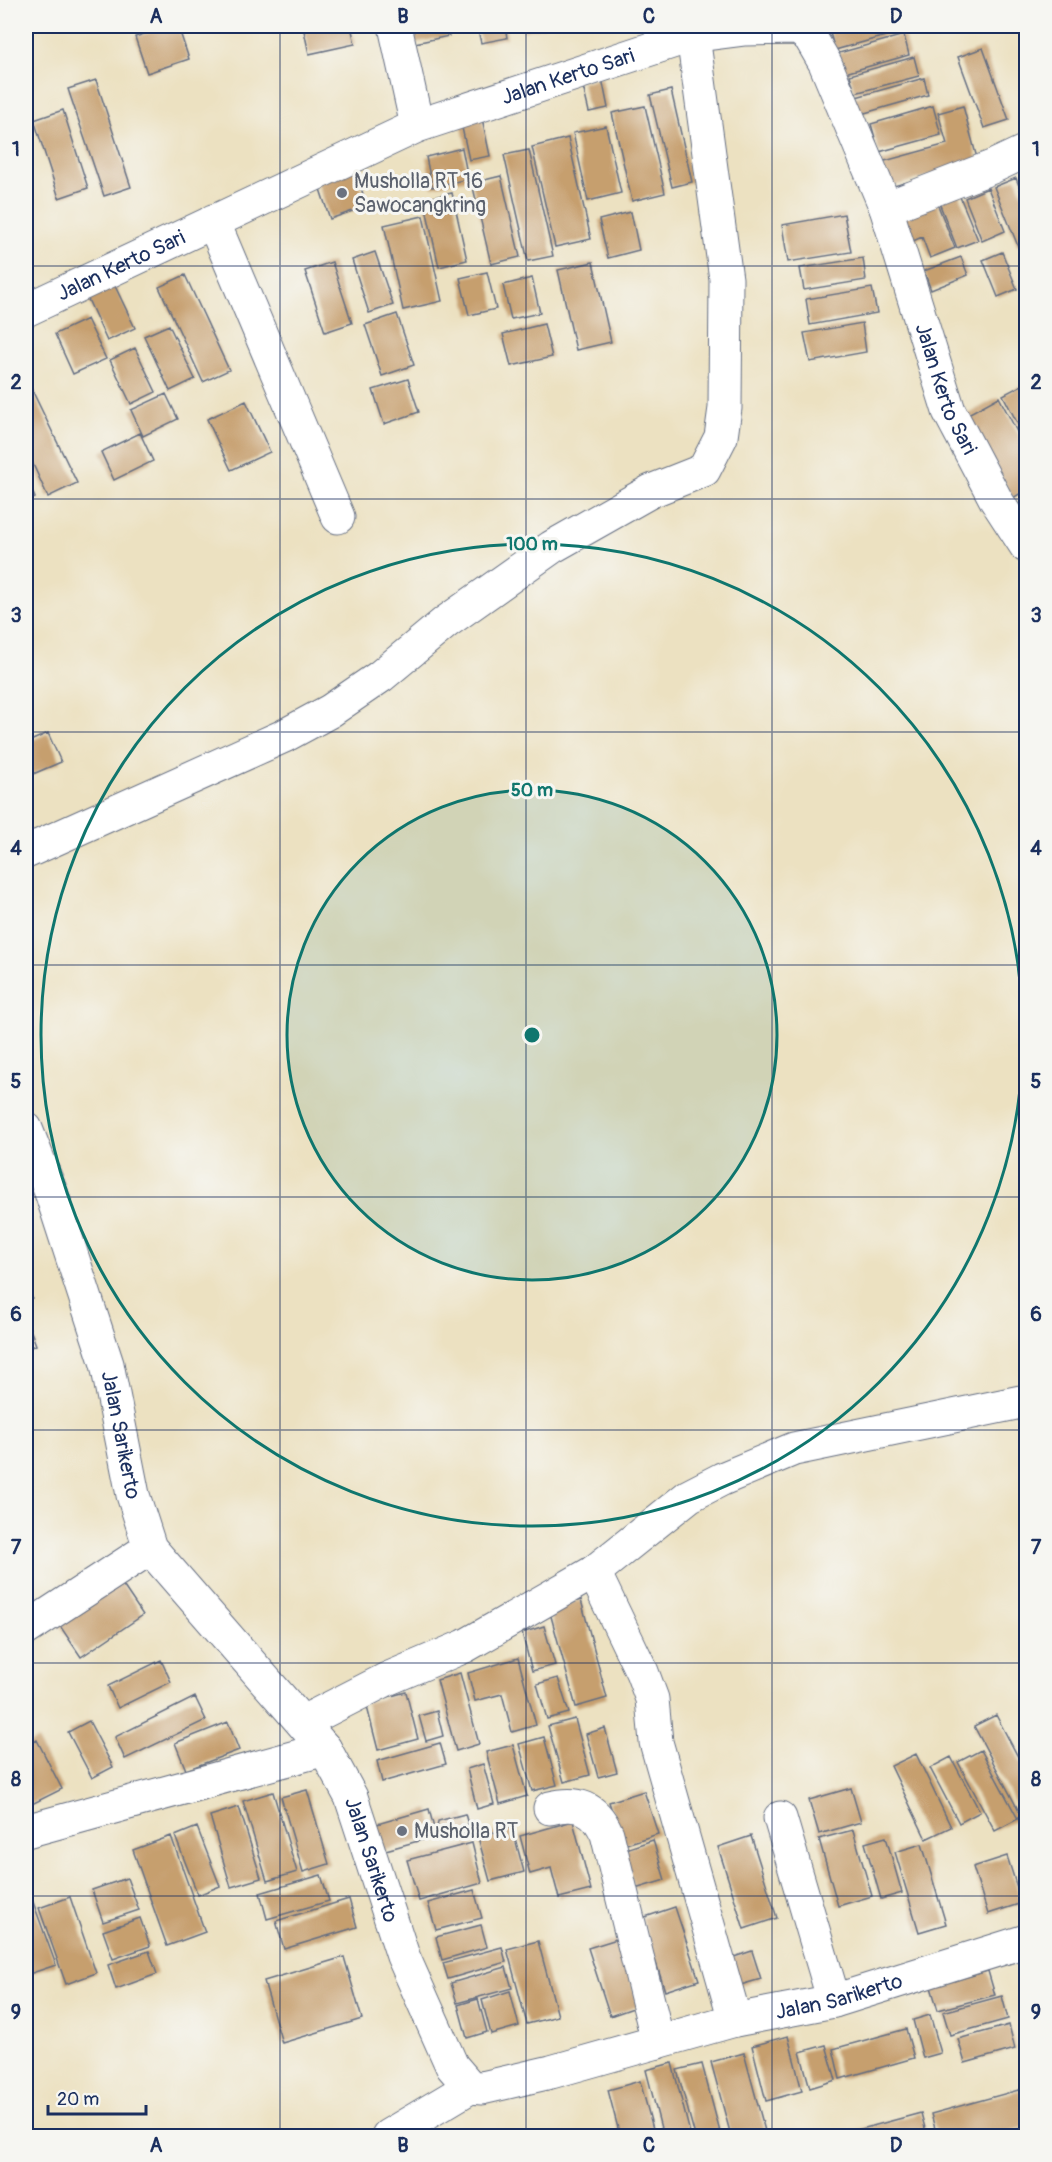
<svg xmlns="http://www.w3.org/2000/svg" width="1052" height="2162" viewBox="0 0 1052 2162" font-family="Pangolin,sans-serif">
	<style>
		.building { fill: #c69f6e }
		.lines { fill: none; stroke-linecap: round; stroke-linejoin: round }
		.minor-casing { stroke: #646d81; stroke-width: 35 }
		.minor { stroke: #fff; stroke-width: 33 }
		.grid { fill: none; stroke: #1b2f5e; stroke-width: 1.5; stroke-opacity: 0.55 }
		.ring { fill: none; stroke: #0f766e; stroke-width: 3 }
		.worship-dot { fill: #6b7280; stroke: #f6f6f2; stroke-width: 2 }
		.labels { text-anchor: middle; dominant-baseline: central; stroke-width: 6; stroke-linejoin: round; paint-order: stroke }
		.street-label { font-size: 21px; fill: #1b2f5e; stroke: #f6f6f2 }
		.worship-label { font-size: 21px; fill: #5b616d; stroke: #f6f6f2; text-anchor: start }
		.centre { fill: #0f766e; stroke: #f6f6f2; stroke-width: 3 }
		.ring-label { font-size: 18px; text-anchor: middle; font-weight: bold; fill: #0f766e; stroke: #f6f6f2; stroke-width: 6; stroke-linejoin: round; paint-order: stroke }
		.neatline { fill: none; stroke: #1b2f5e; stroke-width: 2 }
		.grid-label { font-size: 20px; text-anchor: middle; font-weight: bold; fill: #1b2f5e }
	</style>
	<rect width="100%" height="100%" fill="#f6f6f2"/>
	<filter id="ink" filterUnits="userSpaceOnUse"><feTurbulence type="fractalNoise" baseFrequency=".0167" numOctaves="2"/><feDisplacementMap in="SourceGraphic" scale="12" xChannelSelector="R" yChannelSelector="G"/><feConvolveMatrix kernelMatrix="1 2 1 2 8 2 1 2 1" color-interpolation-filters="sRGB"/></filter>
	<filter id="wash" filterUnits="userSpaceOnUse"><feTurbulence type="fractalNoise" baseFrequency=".008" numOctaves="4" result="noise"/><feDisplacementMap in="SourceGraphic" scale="24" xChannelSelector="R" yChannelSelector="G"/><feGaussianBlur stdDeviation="1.35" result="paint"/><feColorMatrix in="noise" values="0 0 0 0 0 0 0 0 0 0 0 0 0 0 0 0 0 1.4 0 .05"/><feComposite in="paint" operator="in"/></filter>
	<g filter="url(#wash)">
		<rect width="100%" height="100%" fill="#ece1c1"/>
		<g id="blocks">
			<path class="building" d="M 168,26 L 178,26 L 189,59 L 147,73 L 135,37 Z
				M 303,26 L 351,26 L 355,44 L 309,54 Z
				M 406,26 L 447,26 L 449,36 L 410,44 Z
				M 477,26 L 505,26 L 507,38 L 481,43 Z
				M 522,26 L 544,26 L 544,27 L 523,31 Z
				M 828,26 L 921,26 L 835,50 Z
				M 942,26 L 960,26 L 944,32 Z
				M 1018,26 L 1026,26 L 1026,39 L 1024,40 Z
				M 904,35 L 909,55 L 845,73 L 839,53 Z
				M 983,48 L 1009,120 L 984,128 L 958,57 Z
				M 914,57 L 919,76 L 855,93 L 850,75 Z
				M 602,78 L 608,108 L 589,112 L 582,82 Z
				M 924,78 L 928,95 L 854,116 L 849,99 Z
				M 96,80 L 131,187 L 104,196 L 68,89 Z
				M 671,90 L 692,182 L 672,187 L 650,95 Z
				M 645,106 L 665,193 L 632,201 L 612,113 Z
				M 933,106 L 941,135 L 879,152 L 871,124 Z
				M 963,106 L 978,162 L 887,188 L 881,162 L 947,144 L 938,113 Z
				M 63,110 L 88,188 L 59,198 L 34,120 Z
				M 482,118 L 490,156 L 469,160 L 461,123 Z
				M 606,126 L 621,193 L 588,201 L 573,133 Z
				M 568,138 L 591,239 L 555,247 L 532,147 Z
				M 462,148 L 468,179 L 432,187 L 426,157 Z
				M 529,150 L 553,256 L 528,261 L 504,155 Z
				M 354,167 L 367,206 L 330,219 L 317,180 Z
				M 501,176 L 520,257 L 491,264 L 472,183 Z
				M 1016,178 L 1026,204 L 1026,242 L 1018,246 L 994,187 Z
				M 988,188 L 1005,231 L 982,241 L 965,198 Z
				M 958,192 L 978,240 L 957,248 L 938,200 Z
				M 452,193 L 467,260 L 439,267 L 424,199 Z
				M 937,203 L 955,248 L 930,258 L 922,237 L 904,245 L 894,220 Z
				M 631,212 L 639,250 L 608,258 L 599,220 Z
				M 844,214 L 851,252 L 788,262 L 782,225 Z
				M 423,216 L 442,301 L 403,310 L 384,225 Z
				M 375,252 L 393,305 L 369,313 L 352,260 Z
				M 1002,252 L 1017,289 L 998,297 L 983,260 Z
				M 961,257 L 968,275 L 931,290 L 924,271 Z
				M 863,258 L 866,280 L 804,290 L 800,268 Z
				M 332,262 L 352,323 L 325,332 L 305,271 Z
				M 593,262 L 611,342 L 576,350 L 558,270 Z
				M 487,272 L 496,309 L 469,315 L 460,278 Z
				M 185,275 L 229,370 L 203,382 L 159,287 Z
				M 532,278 L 540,313 L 511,319 L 503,285 Z
				M 114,284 L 135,328 L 107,341 L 87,297 Z
				M 872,288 L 877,313 L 810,325 L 806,299 Z
				M 397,314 L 414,365 L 382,376 L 365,325 Z
				M 87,319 L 106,359 L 73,374 L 55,334 Z
				M 862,323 L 866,352 L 810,362 L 804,333 Z
				M 544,324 L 552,357 L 511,366 L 503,334 Z
				M 169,325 L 195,379 L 170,391 L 144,336 Z
				M 135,348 L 156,392 L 131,404 L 110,360 Z
				M 408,379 L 419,412 L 384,424 L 373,390 Z
				M 1026,383 L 1026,440 L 1003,395 Z
				M 31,388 L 77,483 L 48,497 L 26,449 L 26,390 Z
				M 166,394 L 178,419 L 143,436 L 131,410 Z
				M 999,397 L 1026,449 L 1026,490 L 1013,498 L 968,414 Z
				M 246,401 L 270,452 L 231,470 L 207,419 Z
				M 140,433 L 153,461 L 114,480 L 101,452 Z
				M 26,477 L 35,498 L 26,503 Z
				M 48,733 L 61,762 L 26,777 L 26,743 Z
				M 26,1282 L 32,1298 L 26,1300 Z
				M 26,1318 L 36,1345 L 26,1349 Z
				M 120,1581 L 143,1615 L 81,1657 L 58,1623 Z
				M 581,1600 L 607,1698 L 576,1707 L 549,1609 Z
				M 544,1626 L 555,1665 L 532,1671 L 522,1633 Z
				M 518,1658 L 536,1725 L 512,1732 L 502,1694 L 475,1701 L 468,1673 Z
				M 161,1660 L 171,1682 L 118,1708 L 108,1686 Z
				M 460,1673 L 479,1744 L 456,1751 L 437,1680 Z
				M 558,1678 L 569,1713 L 547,1719 L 537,1684 Z
				M 406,1692 L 418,1739 L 378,1750 L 366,1703 Z
				M 195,1697 L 206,1720 L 125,1759 L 115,1737 Z
				M 437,1711 L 443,1736 L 426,1741 L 419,1716 Z
				M 996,1715 L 1026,1772 L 1026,1815 L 1022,1817 L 974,1726 Z
				M 575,1719 L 590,1775 L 564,1782 L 548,1726 Z
				M 89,1721 L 113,1767 L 92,1778 L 68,1732 Z
				M 228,1722 L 239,1750 L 186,1770 L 175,1743 Z
				M 605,1728 L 617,1772 L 598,1777 L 586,1734 Z
				M 544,1737 L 557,1785 L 532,1791 L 519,1744 Z
				M 37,1740 L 62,1789 L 30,1805 L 26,1796 L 26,1745 Z
				M 440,1743 L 446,1764 L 382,1782 L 377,1761 Z
				M 513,1745 L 527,1796 L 500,1804 L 486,1752 Z
				M 981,1750 L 1018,1819 L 995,1831 L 958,1762 Z
				M 916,1754 L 951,1827 L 926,1839 L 891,1766 Z
				M 951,1757 L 980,1812 L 959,1823 L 930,1768 Z
				M 483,1764 L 494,1804 L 477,1809 L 467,1769 Z
				M 851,1788 L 861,1822 L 819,1834 L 809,1800 Z
				M 307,1790 L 329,1864 L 303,1872 L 281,1797 Z
				M 644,1791 L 658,1834 L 623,1845 L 609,1802 Z
				M 273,1792 L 297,1872 L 267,1881 L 243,1801 Z
				M 239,1807 L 261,1878 L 231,1887 L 210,1816 Z
				M 429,1809 L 436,1836 L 438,1821 L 465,1814 L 470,1831 L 443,1839 L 436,1836 L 375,1853 L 367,1827 Z
				M 573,1821 L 591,1890 L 559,1898 L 551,1868 L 530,1874 L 520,1836 Z
				M 197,1827 L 220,1886 L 198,1895 L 175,1836 Z
				M 512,1827 L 524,1872 L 490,1881 L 478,1837 Z
				M 853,1830 L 872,1896 L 838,1906 L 819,1839 Z
				M 171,1836 L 205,1932 L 167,1946 L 133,1850 Z
				M 751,1836 L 777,1918 L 744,1929 L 718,1847 Z
				M 886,1837 L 902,1893 L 881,1899 L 865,1843 Z
				M 653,1840 L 665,1880 L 635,1889 L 623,1850 Z
				M 472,1843 L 482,1883 L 419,1901 L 407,1860 Z
				M 922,1844 L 946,1924 L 919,1932 L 895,1852 Z
				M 1007,1856 L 1022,1903 L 988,1914 L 973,1867 Z
				M 321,1875 L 329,1901 L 267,1919 L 260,1893 Z
				M 127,1878 L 139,1910 L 103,1922 L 92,1890 Z
				M 474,1890 L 482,1918 L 436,1930 L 428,1903 Z
				M 70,1897 L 96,1973 L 66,1984 L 39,1908 Z
				M 349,1899 L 357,1927 L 284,1949 L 276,1921 Z
				M 33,1902 L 56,1965 L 26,1975 L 26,1904 Z
				M 675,1907 L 699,1980 L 665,1991 L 642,1918 Z
				M 140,1918 L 150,1946 L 113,1959 L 103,1931 Z
				M 481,1925 L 487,1947 L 442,1960 L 436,1937 Z
				M 617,1939 L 639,2006 L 610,2016 L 588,1948 Z
				M 538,1941 L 558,2016 L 527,2024 L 507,1949 Z
				M 502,1947 L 506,1962 L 448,1979 L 443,1963 Z
				M 149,1951 L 157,1974 L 116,1989 L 108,1965 Z
				M 752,1951 L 761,1979 L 737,1986 L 728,1959 Z
				M 344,1957 L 362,2019 L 282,2043 L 264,1981 Z
				M 506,1967 L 512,1988 L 457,2003 L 451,1983 Z
				M 988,1971 L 995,1995 L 938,2010 L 931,1987 Z
				M 510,1991 L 519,2026 L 491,2034 L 482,2000 Z
				M 1002,1996 L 1008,2019 L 950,2035 L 943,2012 Z
				M 478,1999 L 487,2032 L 467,2038 L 458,2005 Z
				M 930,2015 L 941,2053 L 923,2058 L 913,2020 Z
				M 1009,2025 L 1015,2049 L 965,2063 L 958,2039 Z
				M 906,2029 L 914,2058 L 840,2079 L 833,2049 Z
				M 788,2036 L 802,2091 L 766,2101 L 752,2046 Z
				M 826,2045 L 836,2080 L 810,2088 L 800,2052 Z
				M 744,2053 L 765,2131 L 745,2136 L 731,2136 L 711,2062 Z
				M 672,2063 L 690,2133 L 663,2136 L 646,2070 Z
				M 702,2064 L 721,2136 L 695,2136 L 677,2070 Z
				M 640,2081 L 655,2136 L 620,2136 L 608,2090 Z
				M 1026,2088 L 1026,2127 L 992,2136 L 937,2136 L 931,2114 Z
				M 921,2113 L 927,2136 L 851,2136 L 850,2132 Z"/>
		</g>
	</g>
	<g filter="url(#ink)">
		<use href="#blocks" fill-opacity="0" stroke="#646d81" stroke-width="1.5"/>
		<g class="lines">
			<g class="minor-casing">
				<g id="minor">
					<path d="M 395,26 L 417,126"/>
					<path d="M 886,208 L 992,167 L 1026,151"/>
					<path d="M 213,221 L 338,517"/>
					<path id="s1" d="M 26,310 L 417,126 L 690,36 L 745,29 L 798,28 L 810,37 L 825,63 L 886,208 L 949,411 L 996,500 L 1026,546"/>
					<path d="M 26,852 L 284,736 L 330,711 L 381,676 L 446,622 L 552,547 L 651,491 L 704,470 L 721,437 L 725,408 L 726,279 L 693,36 L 688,26"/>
					<path id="s2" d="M 26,1129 L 52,1195 L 107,1364 L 133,1495 L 150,1548 L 325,1749 L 351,1797 L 403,1956 L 452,2066 L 470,2087 L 482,2088 L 551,2072 L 735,2020 L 834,2001 L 1026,1941"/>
					<path d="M 594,1572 L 642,1672 L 652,1699 L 656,1742 L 735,2020"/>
					<path d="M 26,1629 L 150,1548"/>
					<path d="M 303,1722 L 387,1679 L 465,1646 L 594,1572 L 689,1496 L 722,1479 L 794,1449 L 1026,1401"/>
					<path d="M 550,1808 C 578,1801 595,1807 607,1834 L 658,2042"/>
					<path d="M 780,1818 L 834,2001"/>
					<path d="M 26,1831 L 325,1749"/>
					<path d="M 388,2136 L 470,2087"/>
				</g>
			</g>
			<use href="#minor" class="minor"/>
		</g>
	</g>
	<path class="grid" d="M 280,26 L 280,2136M 526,26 L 526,2136M 772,26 L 772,2136M 26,266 L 1026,266M 26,499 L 1026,499M 26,732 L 1026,732M 26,965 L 1026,965M 26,1197 L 1026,1197M 26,1430 L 1026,1430M 26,1663 L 1026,1663M 26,1896 L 1026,1896"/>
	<circle cx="532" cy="1035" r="245" fill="#0f766e" fill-opacity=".12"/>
	<g class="ring">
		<circle cx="532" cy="1035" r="245"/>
		<circle cx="532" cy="1035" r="491"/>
	</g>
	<g class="worship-dot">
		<circle cx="342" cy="193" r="6"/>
		<circle cx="402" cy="1831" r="6"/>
	</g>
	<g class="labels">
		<g class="street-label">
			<text stroke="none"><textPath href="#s1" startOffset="591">Jalan Kerto Sari</textPath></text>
			<text stroke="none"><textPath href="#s1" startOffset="105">Jalan Kerto Sari</textPath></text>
			<text stroke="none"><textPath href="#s1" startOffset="1221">Jalan Kerto Sari</textPath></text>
			<text stroke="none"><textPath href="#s2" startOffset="321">Jalan Sarikerto</textPath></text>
			<text stroke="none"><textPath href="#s2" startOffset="825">Jalan Sarikerto</textPath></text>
			<text stroke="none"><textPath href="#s2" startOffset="1455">Jalan Sarikerto</textPath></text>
		</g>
		<g class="worship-label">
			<text x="354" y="181">Musholla RT 16<tspan x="354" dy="24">Sawocangkring</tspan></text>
			<text x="414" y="1831">Musholla RT</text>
		</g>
	</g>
	<circle cx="532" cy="1035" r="9" class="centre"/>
	<g class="ring-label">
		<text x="532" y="550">100 m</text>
		<text x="532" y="796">50 m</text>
	</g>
	<rect width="1052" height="2162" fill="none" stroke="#f6f6f2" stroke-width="66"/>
	<path d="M48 2105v9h98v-9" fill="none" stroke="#1b2f5e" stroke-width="3"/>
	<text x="57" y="2105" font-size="18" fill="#1b2f5e" stroke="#f6f6f2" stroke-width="4.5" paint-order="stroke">20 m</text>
	<rect x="33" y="33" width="986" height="2096" class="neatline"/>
	<g class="grid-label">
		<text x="156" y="23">A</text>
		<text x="403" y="23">B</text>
		<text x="649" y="23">C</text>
		<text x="896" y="23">D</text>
		<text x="16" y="156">1</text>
		<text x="1036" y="156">1</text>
		<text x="16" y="389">2</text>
		<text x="1036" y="389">2</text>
		<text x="16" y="622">3</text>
		<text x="1036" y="622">3</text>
		<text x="16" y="855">4</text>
		<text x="1036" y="855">4</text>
		<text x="16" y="1088">5</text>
		<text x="1036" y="1088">5</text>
		<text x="16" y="1321">6</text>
		<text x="1036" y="1321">6</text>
		<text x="16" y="1554">7</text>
		<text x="1036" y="1554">7</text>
		<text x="16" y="1786">8</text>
		<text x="1036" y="1786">8</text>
		<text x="16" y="2019">9</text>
		<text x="1036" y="2019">9</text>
		<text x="156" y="2152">A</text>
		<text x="403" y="2152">B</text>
		<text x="649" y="2152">C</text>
		<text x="896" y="2152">D</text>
	</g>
</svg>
